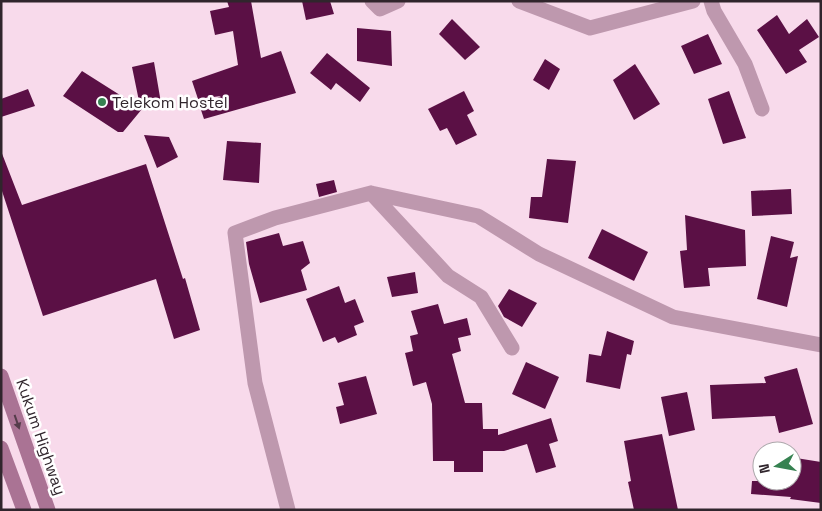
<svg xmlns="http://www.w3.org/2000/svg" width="822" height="511" viewBox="0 0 822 511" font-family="'Space Grotesk',sans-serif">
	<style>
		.building { fill: #5b1045 }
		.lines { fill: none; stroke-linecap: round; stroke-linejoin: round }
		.street { stroke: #be98ae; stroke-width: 15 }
		.secondary { stroke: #aa7394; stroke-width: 15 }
		.oneway { fill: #553c4b }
		.poi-dot { fill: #368251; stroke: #fff; stroke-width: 2 }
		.labels { text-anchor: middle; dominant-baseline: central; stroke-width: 5; stroke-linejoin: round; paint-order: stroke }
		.poi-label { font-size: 16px; fill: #30252c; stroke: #fff; text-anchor: start }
		.street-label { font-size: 16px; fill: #30252c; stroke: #fff }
	</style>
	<rect width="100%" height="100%" fill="#f8daeb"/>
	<path class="building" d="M 227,1 L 251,1 L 261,58 L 281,51 L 296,93 L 204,119 L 200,107 L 221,96 L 198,99 L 192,81 L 238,65 L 233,31 L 215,35 L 210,11 L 229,7 Z
		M 302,1 L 330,1 L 334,14 L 306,20 Z
		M 777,15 L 789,34 L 807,19 L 819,37 L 799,50 L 807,62 L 786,74 L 757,30 Z
		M 452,19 L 480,47 L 465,60 L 439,34 Z
		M 357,28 L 391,31 L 392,66 L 357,61 Z
		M 708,34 L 722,64 L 694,74 L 681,46 Z
		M 327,53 L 370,88 L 360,102 L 336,83 L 331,90 L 310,73 Z
		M 545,59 L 560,69 L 549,90 L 533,80 Z
		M 154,62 L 161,103 L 140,106 L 132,67 Z
		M 635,64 L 660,104 L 634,120 L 613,80 Z
		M 82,71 L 142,109 L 123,132 L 118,132 L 63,96 Z
		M 28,89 L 35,106 L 1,117 L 1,99 Z
		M 464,91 L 474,111 L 467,115 L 477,135 L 456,145 L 447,128 L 440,131 L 428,109 Z
		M 729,91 L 746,138 L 723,144 L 708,99 Z
		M 144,135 L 169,137 L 178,157 L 157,168 Z
		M 227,141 L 261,143 L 259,183 L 223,180 Z
		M 1,151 L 22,205 L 146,164 L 183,279 L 185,278 L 200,330 L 174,339 L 156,279 L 43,316 L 1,188 Z
		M 547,159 L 576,161 L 568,223 L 529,218 L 531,197 L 542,197 Z
		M 334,180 L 337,192 L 319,197 L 316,184 Z
		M 791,189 L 792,214 L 752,216 L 751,191 Z
		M 685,215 L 745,230 L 746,266 L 708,268 L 710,286 L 684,288 L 680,251 L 687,250 Z
		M 602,229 L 648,252 L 634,281 L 588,258 Z
		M 279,233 L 283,246 L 303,241 L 310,263 L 301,270 L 307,290 L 260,303 L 249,264 L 246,242 Z
		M 771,236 L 794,242 L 790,258 L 798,256 L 787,307 L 757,299 Z
		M 415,272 L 418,293 L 392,297 L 387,277 Z
		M 339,286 L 345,303 L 355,299 L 364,322 L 354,326 L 357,335 L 338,343 L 335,337 L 323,342 L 306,299 Z
		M 509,289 L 537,303 L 522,327 L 504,317 L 498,306 Z
		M 438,304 L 444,324 L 467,318 L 471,335 L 458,338 L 461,351 L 452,354 L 465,403 L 482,403 L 483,429 L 498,429 L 498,435 L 551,418 L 558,441 L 549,444 L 556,467 L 536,473 L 527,444 L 504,451 L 483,451 L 483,472 L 454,472 L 454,461 L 433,461 L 432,404 L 426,382 L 413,386 L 405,353 L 413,351 L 410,336 L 418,334 L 411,311 Z
		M 607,331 L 634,341 L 631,355 L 627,354 L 620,389 L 586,382 L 589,354 L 601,356 Z
		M 526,362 L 559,377 L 545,409 L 512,394 Z
		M 797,368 L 813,424 L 779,433 L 775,416 L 712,419 L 710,385 L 766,383 L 764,377 Z
		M 366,376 L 377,414 L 340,424 L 336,407 L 344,405 L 338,383 Z
		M 687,392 L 695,430 L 669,436 L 661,397 Z
		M 662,434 L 678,510 L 634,510 L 628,482 L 631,481 L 624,441 Z
		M 796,458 L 821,462 L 821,503 L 790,499 L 791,497 L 751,494 L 752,481 L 793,481 Z"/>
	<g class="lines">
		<path class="street" d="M 372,1 L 380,9 L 398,1
			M 519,1 L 590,28 L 693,1
			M 711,1 L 714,11 L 745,64 L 762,109
			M 371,193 L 478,216 L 539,254 L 673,317 L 821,345
			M 288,510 L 255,383 L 235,233 L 275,218 L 371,193 L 448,276 L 481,297 L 512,348"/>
		<path class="secondary" d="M 1,376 L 48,510
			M 1,448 L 24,510"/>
	</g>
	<defs><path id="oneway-solid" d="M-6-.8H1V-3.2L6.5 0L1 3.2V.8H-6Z" transform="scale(1.25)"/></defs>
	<use class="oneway" href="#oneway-solid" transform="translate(17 422) rotate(71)"/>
	<circle class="poi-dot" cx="102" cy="102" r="5"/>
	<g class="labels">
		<g class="poi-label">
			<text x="112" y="102">Telekom Hostel</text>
		</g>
		<g class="street-label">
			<text transform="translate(41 437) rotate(71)">Kukum Highway</text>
		</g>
	</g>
	<rect width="822" height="511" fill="none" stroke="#30252c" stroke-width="5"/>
	<g transform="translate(777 466) rotate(259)"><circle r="24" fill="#ffffff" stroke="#aca8ab"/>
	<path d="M0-4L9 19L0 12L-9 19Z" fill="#368251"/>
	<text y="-8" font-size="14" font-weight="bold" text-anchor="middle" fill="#30252c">N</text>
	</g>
</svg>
